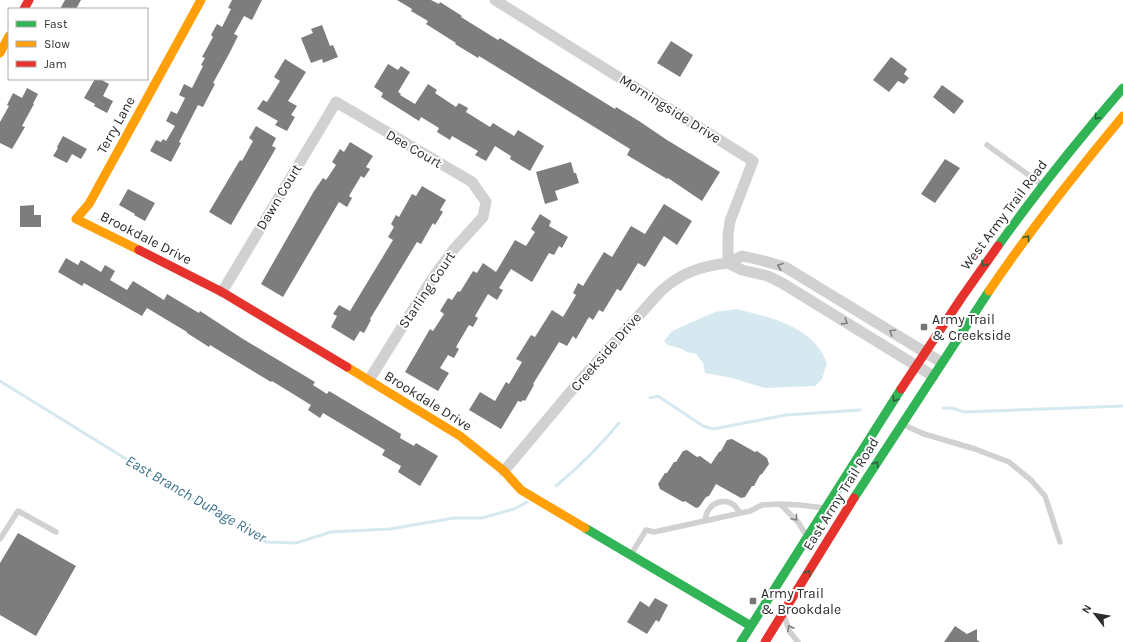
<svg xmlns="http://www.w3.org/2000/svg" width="1123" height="642" viewBox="0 0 1123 642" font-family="Karla,sans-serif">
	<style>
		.water { fill: #d6e8f0 }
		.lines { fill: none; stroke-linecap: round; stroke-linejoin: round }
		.stream { stroke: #d6e8f0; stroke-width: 3 }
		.building { fill: #7d7d7d }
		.lane { stroke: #d1d1d1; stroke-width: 5.5 }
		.street { stroke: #d1d1d1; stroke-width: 11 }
		.fast { stroke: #30b455; stroke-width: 9 }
		.slow { stroke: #ff9f0a; stroke-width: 9 }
		.jam { stroke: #e5322d; stroke-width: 9 }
		.oneway { stroke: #2e623c }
		.oneway2 { stroke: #7e7e7e }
		.poi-dot { fill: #767676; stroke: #fff; stroke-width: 1.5 }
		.labels { text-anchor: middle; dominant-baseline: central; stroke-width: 4; stroke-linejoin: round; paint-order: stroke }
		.street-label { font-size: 14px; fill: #2c2c2c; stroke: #fff }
		.poi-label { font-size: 14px; fill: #2c2c2c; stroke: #fff; text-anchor: start }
		.water-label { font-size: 15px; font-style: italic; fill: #3c728c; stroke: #fff }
	</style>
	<rect width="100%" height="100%" fill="#fff"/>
	<path class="water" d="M 737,309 C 771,318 813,326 827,363 L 822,379 L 815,386 L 765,388 L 732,378 L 705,373 L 703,363 L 696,354 L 687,352 L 682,349 L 668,345 L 664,341 L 672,331 L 715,312 Z"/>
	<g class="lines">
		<path class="stream" d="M 0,381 L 165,483 L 222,517 L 266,542 L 296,543 L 331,532 L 390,529 L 454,518 L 482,518 L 514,509 L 527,502
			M 650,398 L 658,396 L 703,426 L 713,429 L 786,415 L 860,410
			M 943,408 L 952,408 L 964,412 L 1123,406
			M 556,486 C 579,467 600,446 619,423"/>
	</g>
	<path class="building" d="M 65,0 L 81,0 L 76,9 L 60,9 Z
		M 232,0 L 262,0 L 252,20 L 244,16 L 234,34 L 238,36 L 229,54 L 213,83 L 215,84 L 203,107 L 198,105 L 179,142 L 181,143 L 171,162 L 150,151 L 156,140 L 161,142 L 163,139 L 166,141 L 175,126 L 166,121 L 171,111 L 177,114 L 185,98 L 179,95 L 184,84 L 192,88 L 203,66 L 201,65 L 205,58 L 202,57 L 213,37 L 211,35 L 217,24 L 222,27 L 231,9 L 228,8 Z
		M 397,0 L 431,0 L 439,4 L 440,2 L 462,16 L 461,17 L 498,40 L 500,38 L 615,109 L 616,107 L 639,121 L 667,140 L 720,172 L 702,201 L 668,178 L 667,179 L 627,155 L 630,149 L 479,56 L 478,58 L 455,44 L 456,43 L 426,24 L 428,21 L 411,11 L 412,9 Z
		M 322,25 L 330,46 L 333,45 L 338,57 L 323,63 L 322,59 L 311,63 L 301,38 L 313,33 L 311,29 Z
		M 671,41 L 693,55 L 680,77 L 657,63 Z
		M 891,57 L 907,69 L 904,74 L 909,78 L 904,84 L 898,81 L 889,92 L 873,80 Z
		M 285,59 L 306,72 L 288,101 L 297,106 L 291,115 L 295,117 L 287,131 L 275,125 L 278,121 L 257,109 L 263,100 L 267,102 L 280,81 L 274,77 Z
		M 388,64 L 398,70 L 401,66 L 410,72 L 398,92 L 401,94 L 400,95 L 415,104 L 428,84 L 437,90 L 435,93 L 456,107 L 459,103 L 468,108 L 466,112 L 490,127 L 493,123 L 514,136 L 518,130 L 544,146 L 530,171 L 510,159 L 511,156 L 495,146 L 486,161 L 475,155 L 478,151 L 452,136 L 450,140 L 437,132 L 439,128 L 421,117 L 419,121 L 381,97 L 383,93 L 374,87 Z
		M 95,79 L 100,79 L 109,84 L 103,96 L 113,101 L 107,113 L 94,106 L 95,104 L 84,98 Z
		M 942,85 L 964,101 L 954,114 L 933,97 Z
		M 27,88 L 38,94 L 33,104 L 34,104 L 22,126 L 25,127 L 12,149 L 0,143 L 0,122 L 9,106 L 7,105 L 13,93 L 22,98 Z
		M 256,126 L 276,138 L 272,146 L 276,148 L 231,225 L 209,212 L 240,160 L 242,161 L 253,141 L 249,138 Z
		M 63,136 L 87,149 L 81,159 L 72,154 L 67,163 L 53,156 L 58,148 L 57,147 Z
		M 350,142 L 373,156 L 366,167 L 370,169 L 364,178 L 361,176 L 349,196 L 352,198 L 347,207 L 339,202 L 283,297 L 261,284 L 314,191 L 323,178 L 326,180 L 336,165 L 332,162 L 340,149 L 344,152 Z
		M 945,159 L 960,168 L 935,203 L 921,194 Z
		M 571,162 L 574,173 L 576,173 L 579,183 L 555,191 L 558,200 L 545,204 L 536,172 Z
		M 422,186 L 446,200 L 440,210 L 443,212 L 435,225 L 433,223 L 421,244 L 417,242 L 370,319 L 371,320 L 364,333 L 360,331 L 354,341 L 331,327 L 337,316 L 333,314 L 339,305 L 350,311 L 393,240 L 388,237 L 394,227 L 391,224 L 396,215 L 399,217 L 412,194 L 416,196 Z
		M 128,189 L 155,203 L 145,221 L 134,215 L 135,214 L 119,205 Z
		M 664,204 L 692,221 L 677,245 L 664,236 L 645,267 L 638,263 L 621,291 L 617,289 L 603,312 L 599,310 L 593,320 L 589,317 L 576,339 L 573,336 L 567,346 L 559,342 L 533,384 L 534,385 L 525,401 L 523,400 L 521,402 L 518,401 L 501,429 L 469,410 L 480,392 L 495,401 L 506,382 L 509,384 L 522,362 L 516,359 L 531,335 L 535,337 L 552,310 L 563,317 L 576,295 L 573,293 L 578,283 L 583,286 L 604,252 L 612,257 L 631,226 L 645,234 Z
		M 34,205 L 34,215 L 41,215 L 41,227 L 20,227 L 20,206 Z
		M 540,214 L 551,221 L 549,226 L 568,237 L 562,248 L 559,246 L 554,255 L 549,253 L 532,282 L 511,269 L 499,288 L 503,290 L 497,300 L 488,294 L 475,316 L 478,318 L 473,327 L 469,325 L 456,347 L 459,349 L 454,358 L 448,355 L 440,368 L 449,373 L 438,391 L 405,372 L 430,329 L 433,331 L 444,314 L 440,311 L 448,298 L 452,300 L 458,291 L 460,292 L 473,271 L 477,273 L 483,263 L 496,272 L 515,240 L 526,246 L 535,232 L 531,229 Z
		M 66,258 L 78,265 L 81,260 L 101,272 L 105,265 L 115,271 L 110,280 L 127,290 L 133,281 L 164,300 L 167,294 L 199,313 L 200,311 L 243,339 L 315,382 L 313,385 L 327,394 L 329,391 L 401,434 L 400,438 L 414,446 L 416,443 L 438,456 L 420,486 L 398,472 L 401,466 L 382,455 L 385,450 L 323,413 L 320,418 L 308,410 L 311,405 L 272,381 L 271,382 L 210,345 L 209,347 L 187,333 L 187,332 L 147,308 L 142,316 L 84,283 L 82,286 L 58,272 Z
		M 732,439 L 755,452 L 757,451 L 767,458 L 769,464 L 762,474 L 760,475 L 754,486 L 752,486 L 745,497 L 741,498 L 716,484 L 709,496 L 706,497 L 699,507 L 696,508 L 685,501 L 683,502 L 660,489 L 658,484 L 665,473 L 667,473 L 674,462 L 676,462 L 683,451 L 687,450 L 697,457 L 700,456 L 711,464 L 719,452 L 721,451 L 727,440 Z
		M 18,533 L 76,566 L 36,636 L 0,615 L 0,563 Z
		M 655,598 L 668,605 L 659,622 L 656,620 L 647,634 L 627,622 L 640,601 L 649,607 Z
		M 955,626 L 967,634 L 977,629 L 977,640 L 980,642 L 944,642 Z"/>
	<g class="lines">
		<path class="lane" d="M 987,145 L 1041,184
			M 904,425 L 924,434 L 975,449 L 1009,462 L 1031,480 L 1045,496 L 1060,542
			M 705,520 C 706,517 706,513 708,511 C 713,502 725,498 734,505 C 736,507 738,510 740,512
			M 806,535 L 798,522 L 780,504 L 800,505 L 824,508
			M 0,539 L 18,511 L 56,532
			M 632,553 L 646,530 L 654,532 L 750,511 L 762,505 L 780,504
			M 784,616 L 790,632 L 798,642"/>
		<path class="street" d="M 495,0 L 753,161 L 730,221 L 728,235 L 728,263 C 701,266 680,273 660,292 L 577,384 L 504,471
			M 222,292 L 329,114 L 336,102 L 472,182 L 486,202 L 483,217 L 454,249 L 434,276 L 369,380
			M 933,376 L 782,283 L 768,276 L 742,270 L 728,263 L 742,256 L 760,260 L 785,267 L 941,362"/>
		<path class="fast" d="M 998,246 C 1037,191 1079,139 1123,88
			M 854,498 L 989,291
			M 585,528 L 751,626
			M 741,642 L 901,389"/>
		<path class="slow" d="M 0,53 L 9,36
			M 139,250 L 76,219 L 89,204 L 201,0
			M 989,291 C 1030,230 1076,173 1123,116
			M 347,367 L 460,436 L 504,471 L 521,490 L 585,528"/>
		<path class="jam" d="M 24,9 L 29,0
			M 139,250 L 222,292 L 347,367
			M 901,389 L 962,297 L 998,246
			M 765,642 L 854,498"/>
	</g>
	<defs><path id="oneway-chevron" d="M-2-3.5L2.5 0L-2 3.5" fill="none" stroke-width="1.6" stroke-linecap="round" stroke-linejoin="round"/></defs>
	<g class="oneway">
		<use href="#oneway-chevron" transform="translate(1097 117) rotate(131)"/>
		<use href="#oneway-chevron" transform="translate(1027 238) rotate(-53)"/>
		<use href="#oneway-chevron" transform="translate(984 264) rotate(124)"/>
		<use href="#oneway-chevron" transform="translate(895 399) rotate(122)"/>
		<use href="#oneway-chevron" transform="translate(876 464) rotate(-58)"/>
		<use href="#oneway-chevron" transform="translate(808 573) rotate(-58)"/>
	</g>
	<g class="oneway2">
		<use href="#oneway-chevron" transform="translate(780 266) rotate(-160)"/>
		<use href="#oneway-chevron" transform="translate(845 322) rotate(32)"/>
		<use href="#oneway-chevron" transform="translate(892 332) rotate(-149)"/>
		<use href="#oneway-chevron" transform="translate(795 518) rotate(50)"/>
		<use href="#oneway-chevron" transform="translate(790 628) rotate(-117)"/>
	</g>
	<g class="poi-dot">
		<rect x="920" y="323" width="8" height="8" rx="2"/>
		<rect x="749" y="597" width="8" height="8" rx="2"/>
	</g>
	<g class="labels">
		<g class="street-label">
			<text transform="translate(670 109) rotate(32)">Morningside Drive</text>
			<text transform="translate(116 125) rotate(-61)">Terry Lane</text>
			<text transform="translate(414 149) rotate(30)">Dee Court</text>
			<text transform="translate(279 197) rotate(-59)">Dawn Court</text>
			<text transform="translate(1004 215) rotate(-53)">West Army Trail Road</text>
			<text transform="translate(146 238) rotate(27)">Brookdale Drive</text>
			<text transform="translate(427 290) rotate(-56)">Starling Court</text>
			<text transform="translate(606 352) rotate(-49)">Creekside Drive</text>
			<text transform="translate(428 401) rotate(32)">Brookdale Drive</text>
			<text transform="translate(841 494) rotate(-58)">East Army Trail Road</text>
		</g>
		<g class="poi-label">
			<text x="932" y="319">Army Trail<tspan x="932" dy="16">&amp; Creekside</tspan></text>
			<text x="761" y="593">Army Trail<tspan x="761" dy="16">&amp; Brookdale</tspan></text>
		</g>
		<g class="water-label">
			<text transform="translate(196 499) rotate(30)">East Branch DuPage River</text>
		</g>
	</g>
	<rect x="8" y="8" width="140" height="72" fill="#ffffff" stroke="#ababab"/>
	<rect x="16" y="21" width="20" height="6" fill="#30b455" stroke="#ababab"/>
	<text x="44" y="28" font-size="12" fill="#2c2c2c">Fast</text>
	<rect x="16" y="41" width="20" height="6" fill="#ff9f0a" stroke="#ababab"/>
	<text x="44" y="48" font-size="12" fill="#2c2c2c">Slow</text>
	<rect x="16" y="61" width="20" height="6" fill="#e5322d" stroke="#ababab"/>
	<text x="44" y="68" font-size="12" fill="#2c2c2c">Jam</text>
	<g transform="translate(1095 614) rotate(301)" stroke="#ffffff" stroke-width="3" paint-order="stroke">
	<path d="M0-3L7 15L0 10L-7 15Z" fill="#2c2c2c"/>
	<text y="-6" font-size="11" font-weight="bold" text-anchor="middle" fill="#2c2c2c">N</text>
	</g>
</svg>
